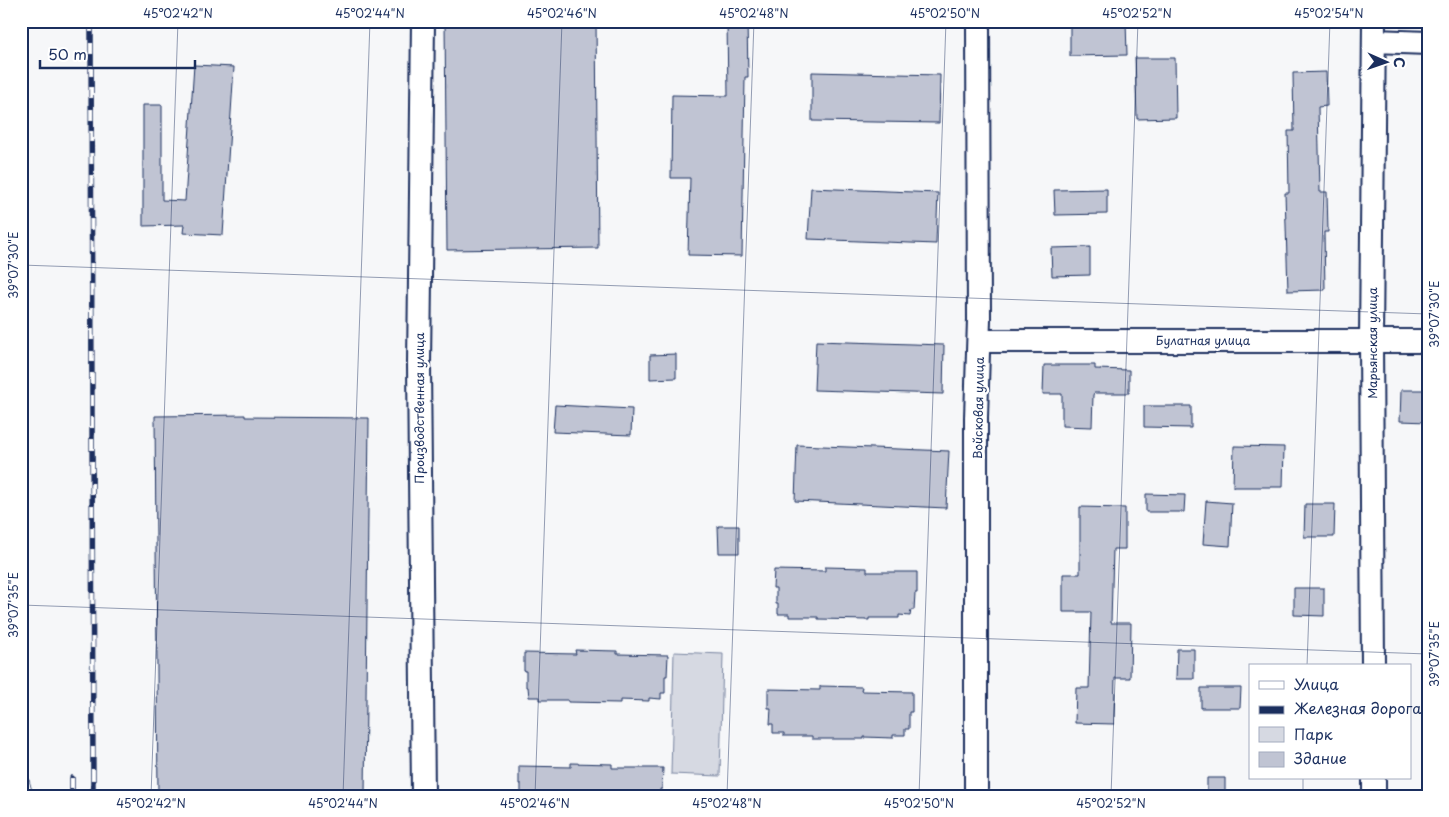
<svg xmlns="http://www.w3.org/2000/svg" width="1449" height="817" viewBox="0 0 1449 817" font-family="'Playpen Sans',sans-serif">
	<style>
		.green { fill: #d6d9e2; stroke: #7884a0 }
		.building { fill: #c0c4d3; stroke: #1b2f5e }
		.lines { fill: none; stroke-linecap: round; stroke-linejoin: round }
		.minor-casing { stroke: #1b2f5e; stroke-width: 26 }
		.minor { stroke: #fff; stroke-width: 22 }
		.rail-casing { stroke: #1b2f5e; stroke-width: 5.5 }
		.rail { stroke: #fff; stroke-width: 4; stroke-dasharray: 11; stroke-linecap: butt }
		.ticks { fill: none; stroke: #1b2f5e; stroke-width: 1; stroke-opacity: 0.45 }
		.labels { text-anchor: middle; dominant-baseline: central; stroke-width: 5; stroke-linejoin: round; paint-order: stroke }
		.street-label { font-size: 12px; fill: #1b2f5e; stroke: #fff }
		.neatline { fill: none; stroke: #1b2f5e; stroke-width: 2 }
		.ticks-label { font-size: 12px; text-anchor: middle; fill: #1b2f5e }
	</style>
	<rect width="100%" height="100%" fill="#f6f7f9"/>
	<filter id="ink" filterUnits="userSpaceOnUse"><feTurbulence type="fractalNoise" baseFrequency=".02" numOctaves="2"/><feDisplacementMap in="SourceGraphic" scale="10" xChannelSelector="R" yChannelSelector="G"/><feConvolveMatrix kernelMatrix="1 2 1 2 8 2 1 2 1" color-interpolation-filters="sRGB"/></filter>
	<g filter="url(#ink)">
		<path class="green" d="M 674,652 L 723,654 L 720,776 L 671,774 Z"/>
		<path class="building" d="M 445,21 L 596,21 L 598,248 L 447,250 Z
			M 727,21 L 747,21 L 748,77 L 745,77 L 742,256 L 688,255 L 690,178 L 671,178 L 672,95 L 728,96 Z
			M 1070,21 L 1126,21 L 1127,55 L 1070,56 Z
			M 1135,58 L 1175,58 L 1176,118 L 1137,119 Z
			M 194,65 L 234,67 L 223,235 L 183,233 L 184,225 L 143,226 L 143,105 L 162,105 L 162,200 L 185,201 Z
			M 812,72 L 940,75 L 939,123 L 812,121 Z
			M 1326,72 L 1327,106 L 1318,107 L 1320,192 L 1327,192 L 1328,232 L 1324,232 L 1325,290 L 1288,291 L 1285,193 L 1289,193 L 1288,131 L 1294,131 L 1293,73 Z
			M 811,188 L 938,193 L 936,244 L 808,239 Z
			M 1107,189 L 1107,214 L 1055,215 L 1054,190 Z
			M 1090,247 L 1090,275 L 1052,276 L 1051,248 Z
			M 816,341 L 944,345 L 943,394 L 814,390 Z
			M 676,354 L 676,378 L 650,379 L 650,355 Z
			M 1044,365 L 1095,365 L 1095,369 L 1129,370 L 1129,393 L 1094,393 L 1093,395 L 1092,427 L 1062,426 L 1062,394 L 1043,394 Z
			M 1401,390 L 1428,390 L 1428,422 L 1400,421 Z
			M 555,405 L 632,409 L 631,435 L 553,432 Z
			M 1144,406 L 1191,406 L 1191,428 L 1144,427 Z
			M 245,415 L 245,417 L 369,418 L 365,796 L 158,796 L 155,416 Z
			M 797,445 L 949,451 L 946,508 L 795,501 Z
			M 1234,446 L 1284,447 L 1283,487 L 1233,487 Z
			M 1146,494 L 1185,495 L 1184,512 L 1146,512 Z
			M 1206,501 L 1232,503 L 1230,546 L 1203,544 Z
			M 1305,504 L 1335,504 L 1334,537 L 1304,537 Z
			M 1080,507 L 1125,508 L 1125,549 L 1113,549 L 1111,623 L 1131,623 L 1130,678 L 1115,678 L 1114,724 L 1075,723 L 1076,688 L 1089,688 L 1091,612 L 1063,612 L 1063,574 L 1080,574 Z
			M 718,526 L 739,526 L 739,553 L 719,553 Z
			M 825,567 L 867,568 L 867,572 L 917,572 L 917,593 L 915,593 L 914,610 L 911,610 L 910,616 L 899,615 L 899,618 L 869,618 L 869,620 L 818,619 L 818,617 L 789,617 L 789,614 L 778,614 L 778,604 L 776,604 L 776,588 L 773,588 L 774,570 L 825,571 Z
			M 1294,588 L 1324,588 L 1324,616 L 1294,615 Z
			M 1177,649 L 1194,649 L 1194,679 L 1176,679 Z
			M 575,650 L 617,651 L 617,654 L 668,655 L 667,676 L 665,676 L 665,693 L 661,693 L 661,699 L 649,698 L 649,701 L 620,700 L 620,703 L 568,702 L 568,700 L 540,700 L 540,697 L 529,697 L 528,687 L 526,687 L 526,671 L 524,671 L 524,653 L 576,654 Z
			M 820,686 L 862,687 L 861,691 L 912,692 L 912,712 L 909,712 L 909,729 L 905,729 L 905,735 L 893,735 L 893,738 L 864,737 L 864,739 L 812,739 L 812,736 L 784,736 L 784,733 L 773,733 L 773,724 L 770,724 L 771,708 L 768,708 L 768,689 L 820,690 Z
			M 1201,688 L 1241,688 L 1240,708 L 1201,708 Z
			M 571,763 L 612,764 L 612,768 L 663,768 L 662,789 L 660,789 L 660,796 L 521,796 L 521,784 L 519,784 L 519,766 L 571,767 Z
			M 1207,778 L 1225,778 L 1225,796 L 1207,796 Z"/>
		<g class="lines">
			<g class="minor-casing">
				<path id="minor" d="M 423,21 L 419,364 L 423,796
					M 1374,41 L 1428,43
					M 979,341 L 1428,341
					M 1373,666 L 1371,340 L 1374,21
					M 1374,778 L 1374,796
					M 976,796 L 976,418 L 979,319 L 978,21"/>
			</g>
			<use href="#minor" class="minor"/>
			<g class="rail-casing">
				<path id="rail" d="M 91,21 L 93,796
					M 21,760 L 31,796
					M 72,778 L 72,796"/>
			</g>
			<use href="#rail" class="rail"/>
		</g>
	</g>
	<path class="ticks" d="M 21,265 L 1428,314M 21,605 L 1428,654M 1307,666 L 1330,21M 151,796 L 178,21M 343,796 L 370,21M 535,796 L 562,21M 727,796 L 754,21M 919,796 L 946,21M 1111,796 L 1138,21M 1303,796 L 1303,778"/>
	<g class="labels">
		<g class="street-label">
			<text x="1203" y="340">Булатная улица</text>
			<text transform="translate(1372 343) rotate(-90)">Марьянская улица</text>
			<text transform="translate(419 408) rotate(-90)">Производственная улица</text>
			<text transform="translate(978 408) rotate(-89)">Войсковая улица</text>
		</g>
	</g>
	<rect width="1449" height="817" fill="none" stroke="#fff" stroke-width="55"/>
	<rect x="1249" y="664" width="162" height="115" fill="#ffffff" stroke="#a4acbf"/>
	<rect x="1259" y="681" width="25" height="8" fill="#ffffff" stroke="#a4acbf"/>
	<text x="1294" y="690" font-size="15" fill="#1b2f5e">Улица</text>
	<rect x="1259" y="706" width="25" height="8" fill="#1b2f5e" stroke="#a4acbf"/>
	<text x="1294" y="714" font-size="15" fill="#1b2f5e">Железная дорога</text>
	<rect x="1259" y="727" width="25" height="15" fill="#d6d9e2" stroke="#a4acbf"/>
	<text x="1294" y="740" font-size="15" fill="#1b2f5e">Парк</text>
	<rect x="1259" y="752" width="25" height="15" fill="#c0c4d3" stroke="#a4acbf"/>
	<text x="1294" y="764" font-size="15" fill="#1b2f5e">Здание</text>
	<g transform="translate(1386 62) rotate(92)" stroke="#ffffff" stroke-width="4" paint-order="stroke">
	<path d="M0-4L9 19L0 12L-9 19Z" fill="#1b2f5e"/>
	<text y="-8" font-size="14" font-weight="bold" text-anchor="middle" fill="#1b2f5e">С</text>
	</g>
	<path d="M40 60v8h155v-8" fill="none" stroke="#1b2f5e" stroke-width="2.5"/>
	<text x="48" y="60" font-size="15" fill="#1b2f5e" stroke="#ffffff" stroke-width="4" paint-order="stroke">50 m</text>
	<rect x="28" y="28" width="1394" height="762" class="neatline"/>
	<g class="ticks-label">
		<text x="178" y="18">45°02'42"N</text>
		<text x="370" y="18">45°02'44"N</text>
		<text x="562" y="18">45°02'46"N</text>
		<text x="754" y="18">45°02'48"N</text>
		<text x="945" y="18">45°02'50"N</text>
		<text x="1137" y="18">45°02'52"N</text>
		<text x="1329" y="18">45°02'54"N</text>
		<text transform="translate(14 265) rotate(-90)" y="4">39°07'30"E</text>
		<text transform="translate(1435 314) rotate(-90)" y="4">39°07'30"E</text>
		<text transform="translate(14 605) rotate(-90)" y="4">39°07'35"E</text>
		<text transform="translate(1435 654) rotate(-90)" y="4">39°07'35"E</text>
		<text x="151" y="808">45°02'42"N</text>
		<text x="343" y="808">45°02'44"N</text>
		<text x="535" y="808">45°02'46"N</text>
		<text x="727" y="808">45°02'48"N</text>
		<text x="919" y="808">45°02'50"N</text>
		<text x="1111" y="808">45°02'52"N</text>
	</g>
</svg>
